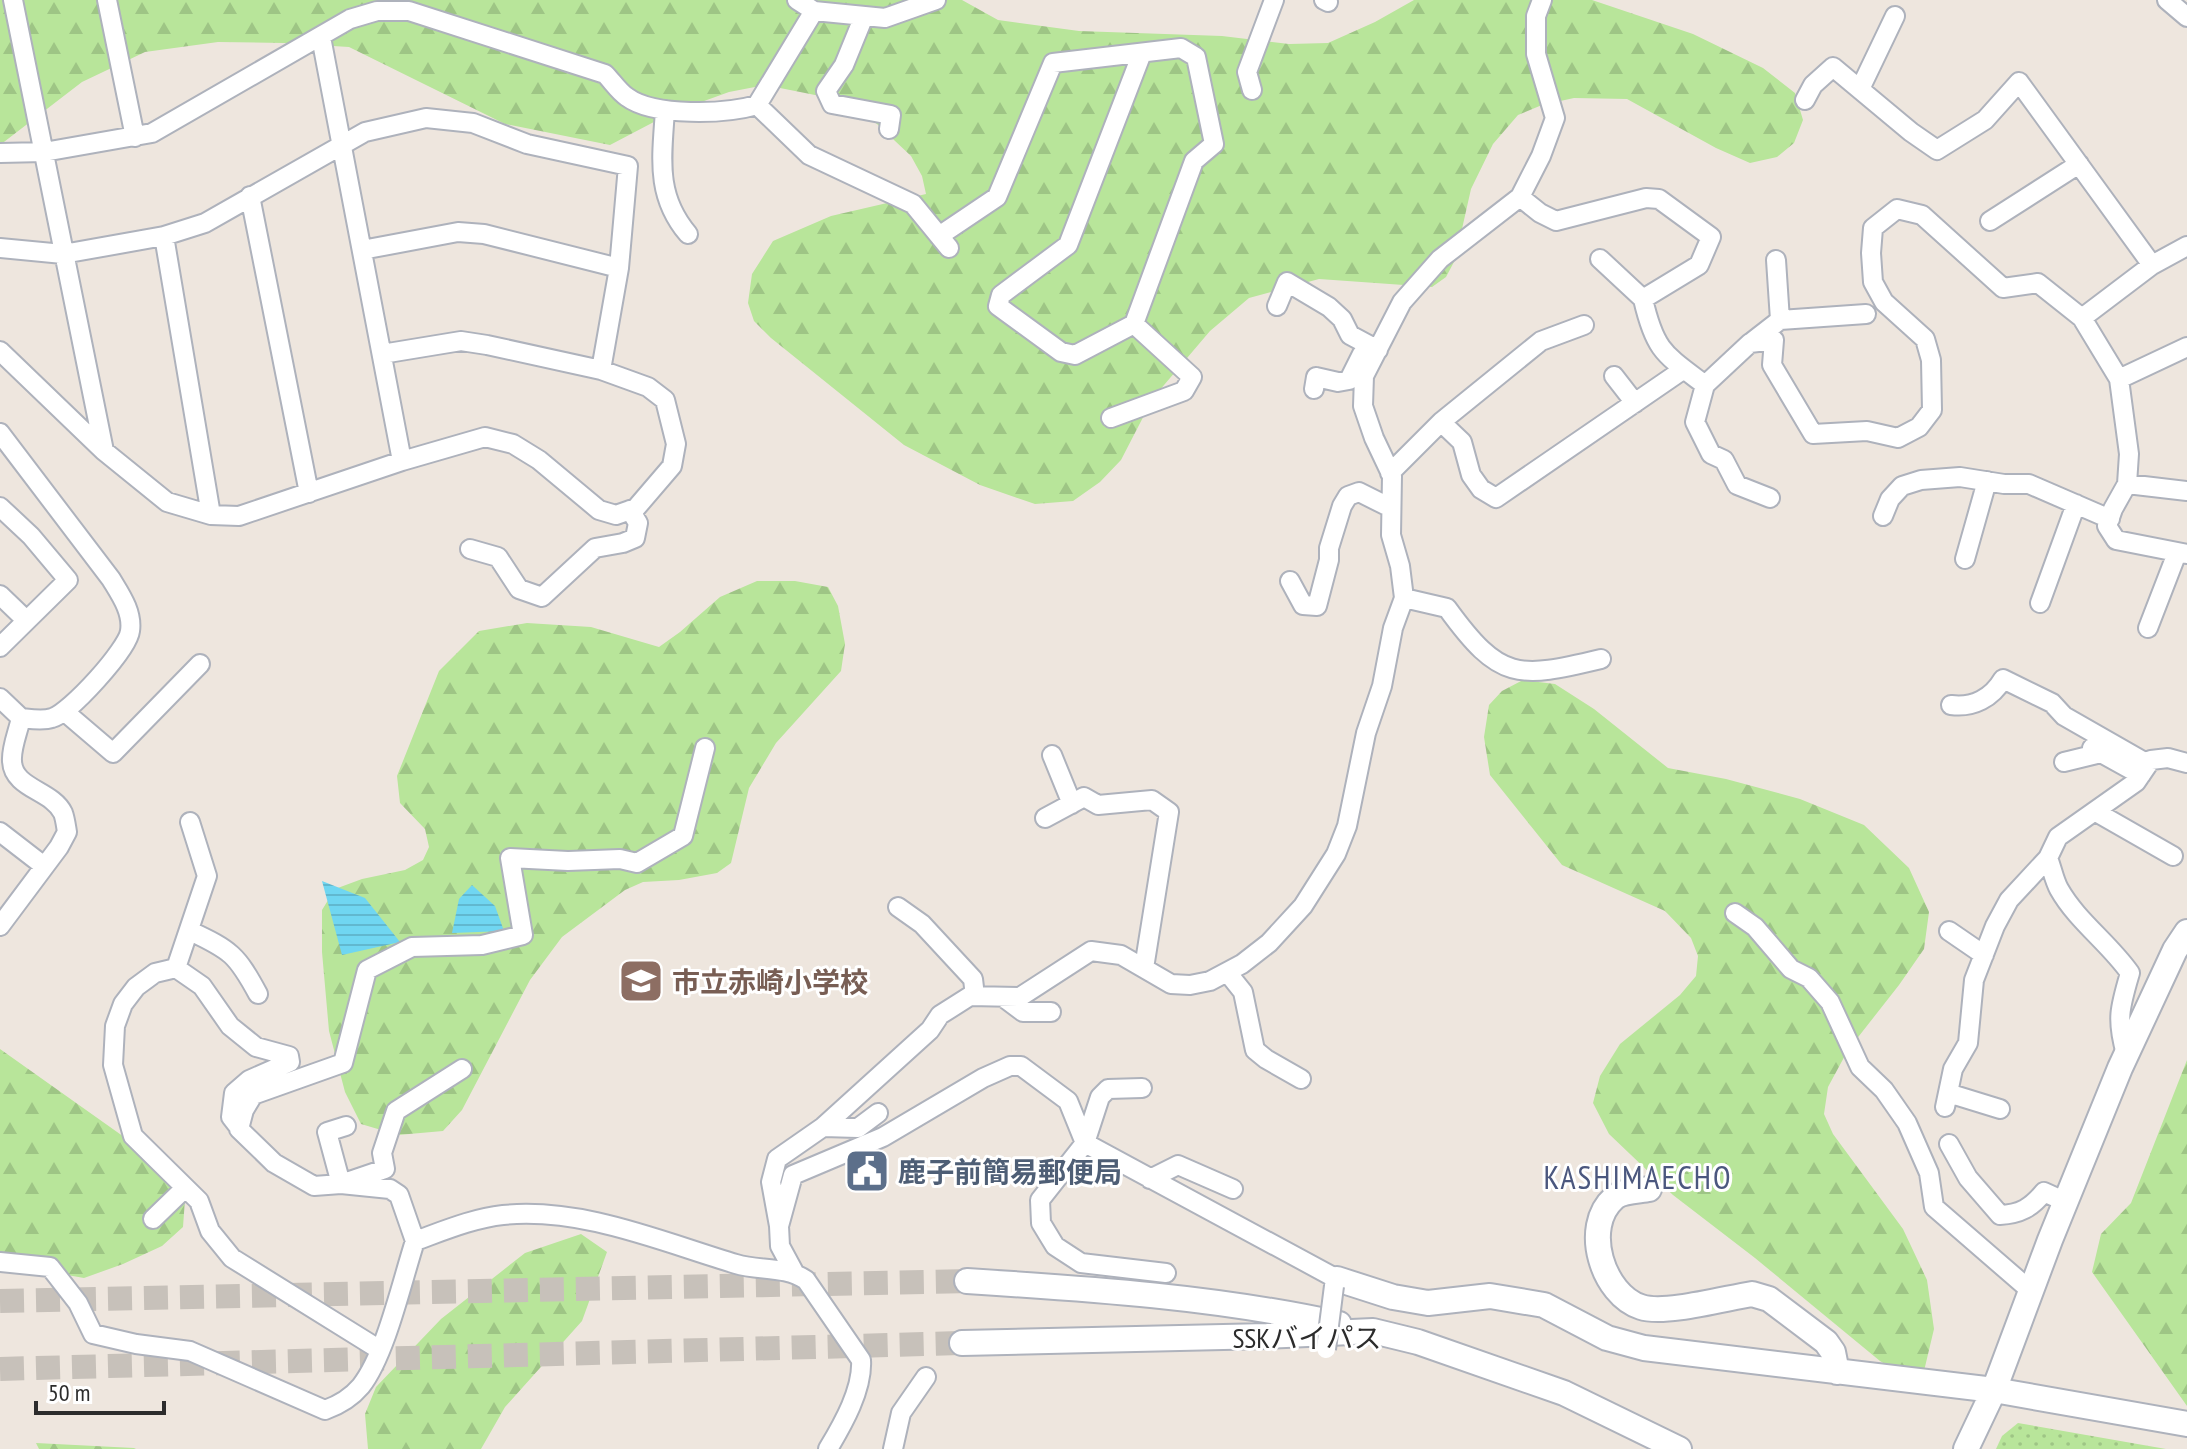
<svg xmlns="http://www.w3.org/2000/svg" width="2187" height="1449" viewBox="0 0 2187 1449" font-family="'PT Sans Narrow','Noto Sans JP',sans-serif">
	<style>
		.green { fill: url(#green-dots) }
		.forest { fill: url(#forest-firs) }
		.water { fill: url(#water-rules) }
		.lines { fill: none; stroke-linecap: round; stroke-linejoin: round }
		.secondary-tunnel { stroke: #c7c1ba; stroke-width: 24; stroke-dasharray: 24 12; stroke-linecap: butt }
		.street-casing { stroke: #aeb2bc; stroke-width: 22 }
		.secondary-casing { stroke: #aeb2bc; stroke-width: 28 }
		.street { stroke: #fff; stroke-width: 18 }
		.secondary { stroke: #fff; stroke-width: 24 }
		.street-bridge-casing { stroke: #aeb2bc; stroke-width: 22; stroke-linecap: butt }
		.street-bridge { stroke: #fff; stroke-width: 18 }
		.labels { text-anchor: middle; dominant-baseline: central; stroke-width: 6; stroke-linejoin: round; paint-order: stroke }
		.education-label { font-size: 28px; font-weight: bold; fill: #785e54; stroke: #fff; text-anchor: start }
		.service-label { font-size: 28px; font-weight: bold; fill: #4e5e75; stroke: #fff; text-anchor: start }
		.street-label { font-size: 28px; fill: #2c2c2c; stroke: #fff }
		.quarter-label { font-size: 32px; letter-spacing: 2px; fill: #4b577e; stroke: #fff }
	</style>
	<defs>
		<pattern id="green-dots" width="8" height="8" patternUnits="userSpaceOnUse" patternTransform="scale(2)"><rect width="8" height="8" fill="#b8e59a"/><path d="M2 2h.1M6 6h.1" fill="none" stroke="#9ec585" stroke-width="1.8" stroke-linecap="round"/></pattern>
		<pattern id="forest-firs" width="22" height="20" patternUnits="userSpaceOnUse" patternTransform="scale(2)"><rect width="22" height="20" fill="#b8e59a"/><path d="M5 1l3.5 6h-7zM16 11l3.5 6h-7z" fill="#9ec585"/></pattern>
		<pattern id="water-rules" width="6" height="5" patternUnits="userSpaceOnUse" patternTransform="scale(2)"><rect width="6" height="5" fill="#70d6f1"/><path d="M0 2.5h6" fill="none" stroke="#61b8cf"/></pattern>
	</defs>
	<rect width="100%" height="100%" fill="#eee6de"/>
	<path class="green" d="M 2018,1423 L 2166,1449 L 1996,1449 L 2002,1436 Z"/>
	<path class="forest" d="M 0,0 L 962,0 L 998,20 L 1079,31 L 1222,36 L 1289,44 L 1328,43 L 1375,22 L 1414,0 L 1592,0 L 1693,34 L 1763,68 L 1795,93 L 1803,120 L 1794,143 L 1777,157 L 1750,163 L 1716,148 L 1627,99 L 1574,98 L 1542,105 L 1518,115 L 1493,144 L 1471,189 L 1455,260 L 1446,277 L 1432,287 L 1319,279 L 1249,298 L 1210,331 L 1153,398 L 1121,460 L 1100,482 L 1073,501 L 1035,504 L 980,485 L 904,445 L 771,338 L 754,321 L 748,303 L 752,274 L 773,241 L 831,216 L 926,194 L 922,176 L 911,156 L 877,124 L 845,101 L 765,85 L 729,92 L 671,113 L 610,145 L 505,124 L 349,47 L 284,43 L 218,42 L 145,52 L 82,82 L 0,145 Z
		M 757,581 L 795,581 L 828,587 L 838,606 L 845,644 L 841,671 L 776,743 L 749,788 L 731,863 L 717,873 L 679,880 L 643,882 L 625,890 L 562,937 L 530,980 L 462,1110 L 443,1131 L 398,1135 L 361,1124 L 345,1092 L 329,1031 L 322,952 L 322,910 L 335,889 L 362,879 L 405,870 L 423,860 L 429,847 L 425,829 L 400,803 L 397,776 L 439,671 L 479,631 L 527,623 L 591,627 L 659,647 L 680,632 L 720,597 Z
		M 1523,680 L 1555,684 L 1594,709 L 1668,768 L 1726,779 L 1800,799 L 1864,825 L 1909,868 L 1929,912 L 1924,949 L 1899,985 L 1848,1050 L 1828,1087 L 1824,1114 L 1833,1134 L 1903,1229 L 1927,1280 L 1934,1329 L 1924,1371 L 1911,1380 L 1880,1361 L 1755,1258 L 1673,1195 L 1609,1134 L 1593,1103 L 1600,1076 L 1620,1044 L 1680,995 L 1696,976 L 1698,956 L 1691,938 L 1665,911 L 1562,865 L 1490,775 L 1484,737 L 1489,705 L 1502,691 Z
		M 0,1049 L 134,1144 L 185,1199 L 183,1227 L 162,1246 L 123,1264 L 84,1278 L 22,1267 L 0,1258 Z
		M 2187,1060 L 2187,1406 L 2092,1272 L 2101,1234 L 2131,1203 Z
		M 581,1234 L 607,1252 L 582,1321 L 505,1407 L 481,1449 L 368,1449 L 365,1414 L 376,1387 L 441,1319 L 525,1253 Z
		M 36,1443 L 134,1448 L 136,1449 L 39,1449 Z"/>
	<path class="water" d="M 322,881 L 365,898 L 400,942 L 342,955 Z
		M 472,885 L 495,906 L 504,931 L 452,933 L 459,899 Z"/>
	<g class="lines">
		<path class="secondary-tunnel" d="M 0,1301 L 967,1281
			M 0,1369 L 962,1343"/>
		<g class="street-casing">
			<path id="street" d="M 13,0 L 104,451
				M 107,0 L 135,137
				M 797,0 L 814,11
				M 1324,0 L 1328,2
				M 2167,0 L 2187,17
				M 864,16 L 844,65 L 826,91 L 832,104 L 891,115 L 889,129
				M 321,37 L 402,461
				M 1860,89 L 1895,16
				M 1252,90 L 1247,72 L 1274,0
				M 1805,100 L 1813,85 L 1833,67 L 1911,132 L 1937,150 L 1985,120 L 2019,82 L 2152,265
				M 757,105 L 809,155 L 913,204 L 949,248
				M 665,110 C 662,157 655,195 688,234
				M 0,153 L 44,152 L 152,133 L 350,19 L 377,11 L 409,11 L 605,74 C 612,81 619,92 627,97 C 654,117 726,114 757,105 L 814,11 L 885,18 L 936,0
				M 250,196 L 309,493
				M 1520,197 L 1540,213 L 1556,221 L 1646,198 L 1659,199 L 1711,237 L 1699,265 L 1643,299 C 1655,351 1664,354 1705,385 L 1750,343 L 1774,340 L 1772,365 L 1813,434 L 1867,431 L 1898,438 L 1919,427 L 1932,410 L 1931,360 L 1925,339 L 1884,302 L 1873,282 L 1871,253 L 1873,228 L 1897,209 L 1922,215 L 2003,288 L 2038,283 L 2082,318 L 2119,379 L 2129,454 L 2127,484 L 2113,509 L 2107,526 L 2116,540 L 2187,554
				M 1990,221 L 2079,164
				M 164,236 L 211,515
				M 939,236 L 997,197 L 1053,63 L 1181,48 L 1196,57 L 1214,144 L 1194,161 L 1134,324 L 1075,355 L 1061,352 L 998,306 L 1001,295 L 1068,245 L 1142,53
				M 0,248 L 63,254 L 164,236 L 205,223 L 365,132 L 426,118 L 473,123 L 527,144 L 628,166 L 619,268 L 601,370 L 648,387 L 665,400 L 676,444 L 672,466 L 636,508 L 616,515 L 599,510 L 539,460 L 513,444 L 485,437 L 402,461 L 239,516 L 211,515 L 167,502 L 104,451 L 0,351
				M 362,250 L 458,232 L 484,234 L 619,268
				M 1600,259 L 1643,299
				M 1776,260 L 1780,320
				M 1277,306 L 1287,282 L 1329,307 L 1342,319 L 1350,335 L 1378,350
				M 2082,318 L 2152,265 L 2187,246
				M 1753,341 L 1780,320 L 1866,314
				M 382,354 L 461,341 L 487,345 L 601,370
				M 1614,376 L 1635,403
				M 2119,379 L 2187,347
				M 1705,385 L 1695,422 L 1711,454 L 1724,460 L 1737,485 L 1770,498
				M 1314,389 L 1316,377 L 1338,382 L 1349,380 L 1362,354
				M 1111,418 L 1184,391 L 1192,377 L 1134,324
				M 1441,422 L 1541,341 L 1584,325
				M 0,433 L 111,579 C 120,594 133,612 130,631 C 128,649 70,713 52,718 C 43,721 31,719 21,718 L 0,698
				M 1390,473 L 1441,422 L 1462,442 L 1471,475 L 1481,489 L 1496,498 L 1684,369
				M 2127,484 L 2187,491
				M 0,507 L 31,536 L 68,580 L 0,647
				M 1883,516 L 1890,499 L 1902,486 L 1921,480 L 1960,477 L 2004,484 L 2029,484 L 2110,519
				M 470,549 L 498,557 L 519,589 L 542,597 L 595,548 L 623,543 L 635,538 L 638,523 L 630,510
				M 1965,559 L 1987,481
				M 1290,581 L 1303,605 L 1317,606 L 1329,560 L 1329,548 L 1342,506 L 1348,496 L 1359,492 L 1391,508
				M 0,595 L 26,620
				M 1404,598 L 1447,608 C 1500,681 1517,679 1601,659
				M 2040,603 L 2076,504
				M 2148,628 L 2177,553
				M 1951,705 C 1973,708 1992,698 2003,679 L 2052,703 L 2064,716 L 2148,764
				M 65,712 L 113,753 L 200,664
				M 2092,748 L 2141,775
				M 1052,755 L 1072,804
				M 2064,762 L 2101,753
				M 2096,812 L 2173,856
				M 1045,818 L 1084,797 L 1098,805 L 1152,800 L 1169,812 L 1144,968
				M 190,822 L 207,876 L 176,968 L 155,973 L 136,987 L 123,1004 L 115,1026 L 113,1065 L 133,1136 L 199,1201 L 210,1231 L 232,1258 L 380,1350
				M 0,832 L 44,866
				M 898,907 L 922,924 L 973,979 L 975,996
				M 1735,913 L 1755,927 L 1791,969 L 1809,978 L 1830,1002 L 1860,1067 L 1884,1090 L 1907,1123 L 1929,1173 L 1934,1207 L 2031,1291
				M 0,926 L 59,847 L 67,832 C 66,826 65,818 63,813 C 52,790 13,789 12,761 C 11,748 18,732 21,718
				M 190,931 C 231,950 237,955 258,994
				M 1949,931 L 1984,955
				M 176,968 L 202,986 L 230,1026 L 256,1047 L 289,1056 L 290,1062 L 249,1080 L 234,1093 L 231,1117 L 238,1126
				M 1227,972 L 1243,992 L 1255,1050 L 1266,1059 L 1301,1079
				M 1003,997 L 1023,1012 L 1051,1012
				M 2126,1054 C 2116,1019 2120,1007 2130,973 C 2109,943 2077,921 2059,889 C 2054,880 2052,868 2048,858 L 2058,837 L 2136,782 L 2151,760 L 2168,758 L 2187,763
				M 1142,1088 L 1108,1089 L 1100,1097 L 1085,1143 L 1040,1200 L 1041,1223 L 1055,1246 L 1081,1263 L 1166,1273
				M 1948,1093 L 2000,1109
				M 1945,1107 L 1953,1069 L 1968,1043 L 1974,980 L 1995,926 L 2009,900 L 2048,858
				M 346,1126 L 327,1132 L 341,1184 L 385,1169 L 382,1153 L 396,1111 L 462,1069
				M 823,1127 L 858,1128 L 878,1113
				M 1949,1144 L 1968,1178 L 2000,1215 C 2020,1214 2031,1208 2044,1192 L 2066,1202
				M 1150,1179 L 1178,1165 L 1233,1189
				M 153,1219 L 185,1188
				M 779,1226 L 771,1182 L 777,1159 L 823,1127 L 930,1030 L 940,1015 L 970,996 L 1020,997 L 1091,951 L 1121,955 L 1171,984 L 1190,985 L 1210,981 L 1242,964 L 1269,943 L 1303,906 L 1336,854 L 1347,826 L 1366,733 L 1382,686 L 1393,628 L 1404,598 L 1400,566 L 1391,535 L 1392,476 L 1374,438 L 1363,406 L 1364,376 L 1402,302 L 1440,259 L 1520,197 L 1541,156 L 1555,118 L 1536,54 L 1536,16 L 1542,0
				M 415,1241 L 399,1195 L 390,1189 L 341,1184 L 314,1186 L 274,1163 L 239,1129 L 244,1110 L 253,1095 L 343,1063 L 367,970 L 412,947 L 482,945 L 523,935 L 510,858 L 568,861 L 620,859 L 637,863 L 683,836 L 705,748
				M 0,1262 L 50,1267 L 78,1303 L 93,1334 L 136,1344 L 190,1351 L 325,1410 C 339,1405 351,1398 361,1386 C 386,1354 402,1281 415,1241 C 443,1231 474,1218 503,1215 C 582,1207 662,1242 736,1264 C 759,1271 785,1266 806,1280 L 861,1360 C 863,1389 843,1424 828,1449
				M 794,1272 L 780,1246 L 779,1226 L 793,1175 L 883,1137 L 983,1078 L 1010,1066 L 1021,1066 L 1068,1101 L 1085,1143 L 1337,1279 L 1334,1286
				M 893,1449 L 901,1413 L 926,1377"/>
		</g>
		<g class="secondary-casing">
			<path id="secondary" d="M 1649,1189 C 1639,1191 1621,1191 1614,1198 C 1581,1227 1603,1295 1641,1307 C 1665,1315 1726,1298 1752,1294 L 1769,1299 L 1826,1342 L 1833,1352 L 1837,1372
				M 1337,1279 L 1393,1297 L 1428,1303 L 1490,1296 L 1544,1305 L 1607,1338 L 1644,1348 L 1994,1390 L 2187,1424
				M 967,1281 C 1092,1289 1216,1297 1339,1324
				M 962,1343 L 1267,1336 L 1373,1331 L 1418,1342 L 1564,1393 L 1679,1449
				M 1966,1449 L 1994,1390 L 2050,1240 L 2120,1068 L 2175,950 L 2187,932"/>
		</g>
		<use href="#street" class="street"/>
		<use href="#secondary" class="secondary"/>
		<g class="street-bridge-casing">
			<path id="street-bridge" d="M 1326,1349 L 1334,1286"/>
		</g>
		<use href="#street-bridge" class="street-bridge"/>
	</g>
	<defs>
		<g id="school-square" transform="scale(2.3)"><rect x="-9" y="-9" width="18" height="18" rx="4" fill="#8d6e63" stroke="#fff"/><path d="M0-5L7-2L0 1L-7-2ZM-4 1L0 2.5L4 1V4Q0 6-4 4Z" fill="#fff"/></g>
		<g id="civic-square" transform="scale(2.3)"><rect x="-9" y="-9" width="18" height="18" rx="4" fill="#5c6f8a" stroke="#fff"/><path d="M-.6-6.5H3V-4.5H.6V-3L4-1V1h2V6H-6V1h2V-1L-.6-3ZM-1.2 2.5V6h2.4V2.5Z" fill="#fff"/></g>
	</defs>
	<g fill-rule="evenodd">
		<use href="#school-square" x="641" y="981"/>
		<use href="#civic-square" x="867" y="1171"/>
	</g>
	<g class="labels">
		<g class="education-label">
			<text x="672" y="981">市立赤崎小学校</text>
		</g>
		<g class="service-label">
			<text x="898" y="1171">鹿子前簡易郵便局</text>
		</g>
		<g class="street-label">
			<text x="1307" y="1337">SSKバイパス</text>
		</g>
		<g class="quarter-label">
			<text x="1638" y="1177">KASHIMAECHO</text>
		</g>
	</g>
	<path d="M36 1401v12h128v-12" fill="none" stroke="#2c2c2c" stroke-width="4"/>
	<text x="48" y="1401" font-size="24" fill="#2c2c2c" stroke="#ffffff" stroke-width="6" paint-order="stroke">50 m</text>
</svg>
